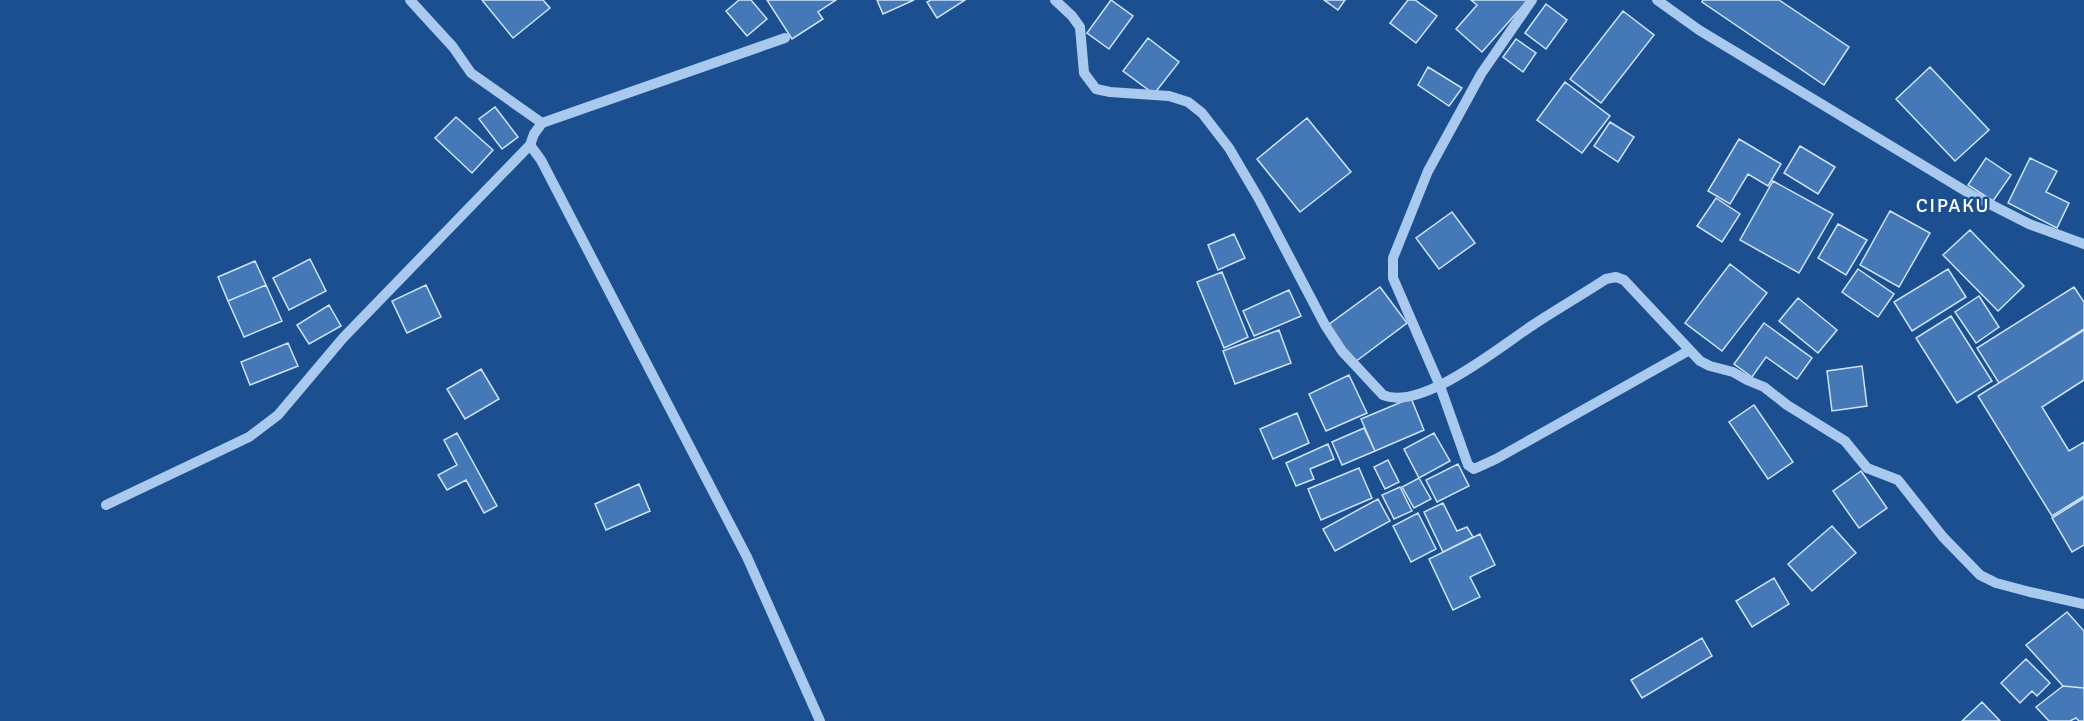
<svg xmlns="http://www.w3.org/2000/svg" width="2084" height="721" viewBox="0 0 2084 721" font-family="Signika,sans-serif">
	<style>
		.building { fill: #4478b7; stroke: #cfe3fa; stroke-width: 1.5 }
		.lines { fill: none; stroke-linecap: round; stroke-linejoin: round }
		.minor { stroke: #a9c9ee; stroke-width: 10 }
		.labels { text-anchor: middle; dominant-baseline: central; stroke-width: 5; stroke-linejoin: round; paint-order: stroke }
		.quarter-label { font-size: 20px; letter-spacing: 1.5px; fill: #fff; stroke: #1b4f8f }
	</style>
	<rect width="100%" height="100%" fill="#1b4f8f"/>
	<path class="building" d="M 482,0 L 543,0 L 550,8 L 513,38 Z
		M 739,0 L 751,0 L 767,19 L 747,36 L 726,11 Z
		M 767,0 L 836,0 L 818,12 L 823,19 L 792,39 Z
		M 877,0 L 914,0 L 883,14 Z
		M 931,0 L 965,0 L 937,18 L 927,2 Z
		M 1111,0 L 1133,16 L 1109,49 L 1087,33 Z
		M 1324,0 L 1345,0 L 1338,10 Z
		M 1408,0 L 1415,0 L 1437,16 L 1416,43 L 1390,23 Z
		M 1471,0 L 1528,0 L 1482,52 L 1456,29 L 1477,5 Z
		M 1703,0 L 1779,0 L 1849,47 L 1824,85 L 1702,2 Z
		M 1546,4 L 1567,20 L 1546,49 L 1525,33 Z
		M 1623,11 L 1654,35 L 1601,103 L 1570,79 Z
		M 1148,38 L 1179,62 L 1154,94 L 1123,71 Z
		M 1516,39 L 1536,53 L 1523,72 L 1503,57 Z
		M 1428,67 L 1462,88 L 1449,106 L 1418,85 Z
		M 1930,67 L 1989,130 L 1955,161 L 1896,99 Z
		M 1565,82 L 1610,116 L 1582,153 L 1537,120 Z
		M 495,107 L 518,137 L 502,149 L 479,119 Z
		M 456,117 L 493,150 L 472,173 L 435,138 Z
		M 1307,118 L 1351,172 L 1300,212 L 1257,159 Z
		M 1610,122 L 1634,137 L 1618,162 L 1594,146 Z
		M 1739,139 L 1781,164 L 1768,186 L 1748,174 L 1730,204 L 1708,191 Z
		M 1800,146 L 1835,167 L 1818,194 L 1784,173 Z
		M 1986,158 L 2011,175 L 1993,201 L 1968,185 Z
		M 2030,158 L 2057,171 L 2046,192 L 2069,203 L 2057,228 L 2008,203 Z
		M 1773,181 L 1833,214 L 1799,273 L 1740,240 Z
		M 1716,198 L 1740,214 L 1722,242 L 1697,226 Z
		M 1890,211 L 1930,233 L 1899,287 L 1860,265 Z
		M 1452,212 L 1475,243 L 1439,269 L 1416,238 Z
		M 1838,224 L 1867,240 L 1846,275 L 1818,258 Z
		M 1970,230 L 2024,286 L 1998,311 L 1943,255 Z
		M 1234,234 L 1245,258 L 1218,270 L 1208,245 Z
		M 310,259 L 326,291 L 289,310 L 273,278 Z
		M 255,261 L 266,285 L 228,301 L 218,277 Z
		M 1730,264 L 1767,293 L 1722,351 L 1685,323 Z
		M 1858,269 L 1894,294 L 1878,317 L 1842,292 Z
		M 1948,269 L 1966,297 L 1912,331 L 1894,302 Z
		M 1222,272 L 1248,337 L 1224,348 L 1197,282 Z
		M 266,285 L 282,321 L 244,337 L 228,301 Z
		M 426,285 L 441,317 L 407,333 L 392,301 Z
		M 1380,287 L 1407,323 L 1355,362 L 1328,325 Z
		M 2074,287 L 2084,302 L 2084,329 L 1999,383 L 1977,348 Z
		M 1289,290 L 1301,316 L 1254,336 L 1243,311 Z
		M 1979,296 L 1999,327 L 1976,343 L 1955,312 Z
		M 1798,298 L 1837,330 L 1818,353 L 1779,321 Z
		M 329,305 L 341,326 L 309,344 L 297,325 Z
		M 1951,316 L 1992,381 L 1957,403 L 1916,338 Z
		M 1764,323 L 1812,358 L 1797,379 L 1766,357 L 1752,377 L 1734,364 Z
		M 1279,330 L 1291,363 L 1235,384 L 1223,351 Z
		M 2084,330 L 2084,380 L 2042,407 L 2069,451 L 2084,442 L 2084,496 L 2052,516 L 1978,396 Z
		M 288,343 L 298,366 L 250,385 L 241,362 Z
		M 1862,366 L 1867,406 L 1832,411 L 1827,371 Z
		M 481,369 L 499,399 L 465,419 L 447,389 Z
		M 1349,375 L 1367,413 L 1326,431 L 1309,394 Z
		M 1411,398 L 1424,430 L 1375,451 L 1361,419 Z
		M 1754,405 L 1793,462 L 1768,479 L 1729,422 Z
		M 1297,413 L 1309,443 L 1273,459 L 1260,429 Z
		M 1364,428 L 1375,451 L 1342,465 L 1332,442 Z
		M 457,433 L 497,506 L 484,513 L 466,480 L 447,490 L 438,475 L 457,465 L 444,440 Z
		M 1434,433 L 1450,461 L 1419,478 L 1404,449 Z
		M 1328,444 L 1334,459 L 1310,469 L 1314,479 L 1296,486 L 1286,463 Z
		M 1388,460 L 1399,482 L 1385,489 L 1374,467 Z
		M 1458,464 L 1469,486 L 1437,502 L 1426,480 Z
		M 1359,468 L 1372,498 L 1321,520 L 1308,489 Z
		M 1861,471 L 1887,508 L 1859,528 L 1833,491 Z
		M 1419,478 L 1431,499 L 1414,508 L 1402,487 Z
		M 639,484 L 650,511 L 606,530 L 595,504 Z
		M 1400,487 L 1412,511 L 1394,519 L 1382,495 Z
		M 2084,498 L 2084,545 L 2072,552 L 2052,518 Z
		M 1378,499 L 1390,521 L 1335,551 L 1323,529 Z
		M 1443,503 L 1457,531 L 1467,527 L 1473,537 L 1443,552 L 1424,512 Z
		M 1418,513 L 1436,549 L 1411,562 L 1393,526 Z
		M 1832,526 L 1856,553 L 1812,591 L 1788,564 Z
		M 1480,534 L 1495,565 L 1470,577 L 1480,597 L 1453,610 L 1429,559 Z
		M 1774,578 L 1789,604 L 1752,627 L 1736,601 Z
		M 2067,612 L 2084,631 L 2084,688 L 2063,686 L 2026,645 Z
		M 1702,638 L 1712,656 L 1642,698 L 1631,680 Z
		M 2026,659 L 2050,683 L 2037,696 L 2032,691 L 2020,703 L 2001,683 Z
		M 2063,686 L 2084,688 L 2084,721 L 2079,721 L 2076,718 L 2070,721 L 2049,721 L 2036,707 Z
		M 1982,702 L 2000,721 L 1962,721 Z"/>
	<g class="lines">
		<path class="minor" d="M 1055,0 L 1072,16 L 1080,27 L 1084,73 L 1096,89 L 1110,92 L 1169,96 L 1188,102 L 1202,113 L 1229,148 L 1259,199 L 1325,325 L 1342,351 L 1383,395 C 1422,412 1503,344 1536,323 C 1559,308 1583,294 1606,279 L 1616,277 L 1624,280 L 1700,361 L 1710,366 L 1733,372 L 1747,380 L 1764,387 L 1787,405 L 1845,441 L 1867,468 L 1898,480 L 1943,537 L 1980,575 L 1996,583 L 2030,592 L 2084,604
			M 1532,0 L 1481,74 L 1428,171 L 1393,258 L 1393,278 L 1440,386 L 1468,465 L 1474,469 L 1496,459 L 1688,351
			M 1657,0 L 1699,30 L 1972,195 L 2029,224 L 2084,244
			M 542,123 L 785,38
			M 530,145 L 541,160 L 747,557 L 820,721
			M 106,505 L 249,437 L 278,415 L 343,338 L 530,145 L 534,134 L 542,123 L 471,73 L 453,47 L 410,0"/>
	</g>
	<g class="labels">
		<g class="quarter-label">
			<text x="1953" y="205">CIPAKU</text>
		</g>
	</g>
</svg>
